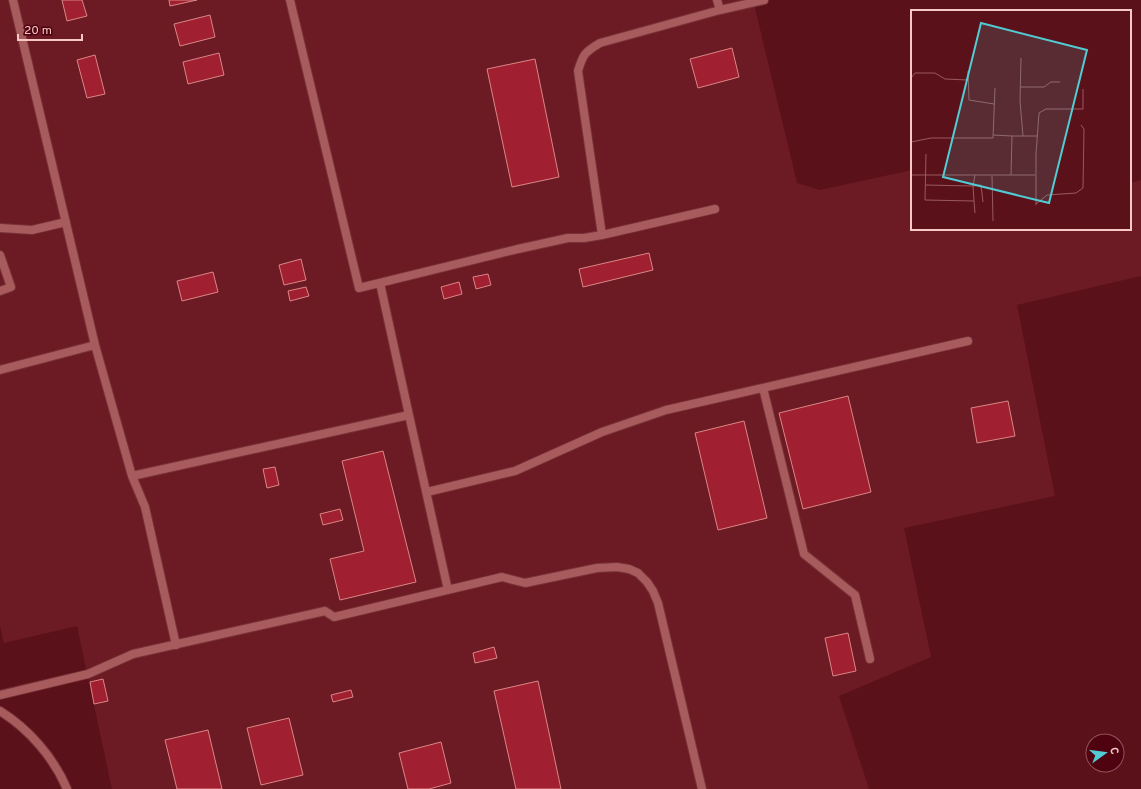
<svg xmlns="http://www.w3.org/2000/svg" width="1141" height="789" viewBox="0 0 1141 789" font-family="Overpass,sans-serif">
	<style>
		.built { fill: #6c1b24 }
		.building { fill: #a01f30; stroke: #db8686 }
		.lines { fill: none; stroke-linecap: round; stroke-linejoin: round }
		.service-casing { stroke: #773238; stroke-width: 10 }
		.service { stroke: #a85b5c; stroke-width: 8 }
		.inset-road { fill: none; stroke: #995a5e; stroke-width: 1 }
		.view { fill: #51ccd3; fill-opacity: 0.15; stroke: #51ccd3; stroke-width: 2 }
		.inset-edge { fill: none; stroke: #f6c8c6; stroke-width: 2 }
	</style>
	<rect width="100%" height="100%" fill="#5b1119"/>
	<path class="built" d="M 0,0 L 753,0 L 797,183 L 820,190 L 912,170 L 912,229 L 1130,229 L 1130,183 L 1141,180 L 1141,276 L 1017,305 L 1055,496 L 904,528 L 931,657 L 839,696 L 869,789 L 112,789 L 77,626 L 4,643 L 0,626 Z"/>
	<path class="building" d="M 62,0 L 82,0 L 87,16 L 67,21 Z
		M 169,0 L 197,0 L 170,6 Z
		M 210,15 L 215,37 L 180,46 L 174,24 Z
		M 732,48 L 739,77 L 698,88 L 690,59 Z
		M 219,53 L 224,75 L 188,84 L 183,62 Z
		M 95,55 L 105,94 L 87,98 L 77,60 Z
		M 535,59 L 559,177 L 512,187 L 487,69 Z
		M 649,253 L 653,270 L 583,287 L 579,269 Z
		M 301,259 L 306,280 L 284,285 L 279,265 Z
		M 213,272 L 218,292 L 182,301 L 177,281 Z
		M 488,274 L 491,285 L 476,289 L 473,277 Z
		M 459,282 L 462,294 L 444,299 L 441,287 Z
		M 306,287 L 309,296 L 290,301 L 288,291 Z
		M 848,396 L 871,492 L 803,509 L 779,413 Z
		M 1008,401 L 1015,436 L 977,443 L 971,408 Z
		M 744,421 L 767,518 L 718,530 L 695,433 Z
		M 383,451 L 416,582 L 340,600 L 330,559 L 364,551 L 342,461 Z
		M 275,467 L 279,485 L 267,488 L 263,469 Z
		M 340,509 L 343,520 L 323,525 L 320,514 Z
		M 848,633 L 856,671 L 833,676 L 825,638 Z
		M 494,647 L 497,658 L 475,663 L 473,653 Z
		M 103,679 L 108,701 L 94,704 L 90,682 Z
		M 538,681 L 561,789 L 516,789 L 494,691 Z
		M 351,690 L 353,697 L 333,702 L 331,695 Z
		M 289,718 L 303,775 L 261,785 L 247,728 Z
		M 208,730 L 222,789 L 177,789 L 165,740 Z
		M 441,742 L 451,783 L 429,789 L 408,789 L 399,753 Z"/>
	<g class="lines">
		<g class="service-casing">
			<path id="service" d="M 13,0 L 95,345 L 132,476 L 145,507 L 176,645
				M 290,0 L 359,288 L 518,249 L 568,238 L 584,238 L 602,235 L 715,209
				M 717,0 L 720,10
				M 0,228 L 32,230 L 66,222
				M 602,235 L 578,71 C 583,54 585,52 600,43 L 720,10 L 764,0
				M 0,255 L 11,287 L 0,291
				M 0,370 L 95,345
				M 763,388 L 804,554 L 855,595 L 870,659
				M 409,415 L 448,590
				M 132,476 L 409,415 L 380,283
				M 427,492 L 515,471 L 602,432 L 666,410 L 968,341
				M 0,695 L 88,674 L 133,654 L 325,611 L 334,617 L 502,577 L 525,583 L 597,568 L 617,567 L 629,569 L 638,573 L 647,582 L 653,591 L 658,603 L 702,789
				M 0,711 C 29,729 54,758 67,789"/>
		</g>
		<use href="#service" class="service"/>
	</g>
	<g transform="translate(911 10)">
		<rect width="220" height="220" fill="#5b1119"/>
		<path class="inset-road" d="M 110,48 L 109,91 L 112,126M 57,61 L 58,90 L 83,94M 0,68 L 4,63 L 24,63 L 34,69 L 57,70M 109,77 L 133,77 L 140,72 L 149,72M 82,125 L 101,126 L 100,165M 101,126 L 126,126M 0,132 L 20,128 L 82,128 L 84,78M 15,144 L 14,190 L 63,191 L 64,203M 0,165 L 124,165M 64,165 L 62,176 L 70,175 L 72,192M 81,166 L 82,211M 14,175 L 62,176 L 63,191M 125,194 L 136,185 L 165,183 L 172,178 L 173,119 L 170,115M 125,195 L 125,144 L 128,103 L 135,99 L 172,99 L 172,79"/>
		<path class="view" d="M 70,13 L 176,40 L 138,193 L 32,167 Z"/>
		<rect width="220" height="220" class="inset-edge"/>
	</g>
	<g transform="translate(1105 753) rotate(76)"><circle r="19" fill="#4f0310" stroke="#925259"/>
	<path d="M0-3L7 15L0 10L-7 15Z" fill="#51ccd3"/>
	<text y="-6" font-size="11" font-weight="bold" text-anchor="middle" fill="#f6c8c6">С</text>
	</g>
	<path d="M18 34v6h64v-6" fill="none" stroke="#f6c8c6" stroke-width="2"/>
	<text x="24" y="34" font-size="12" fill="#f6c8c6" stroke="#4f0310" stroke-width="3" paint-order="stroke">20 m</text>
</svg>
